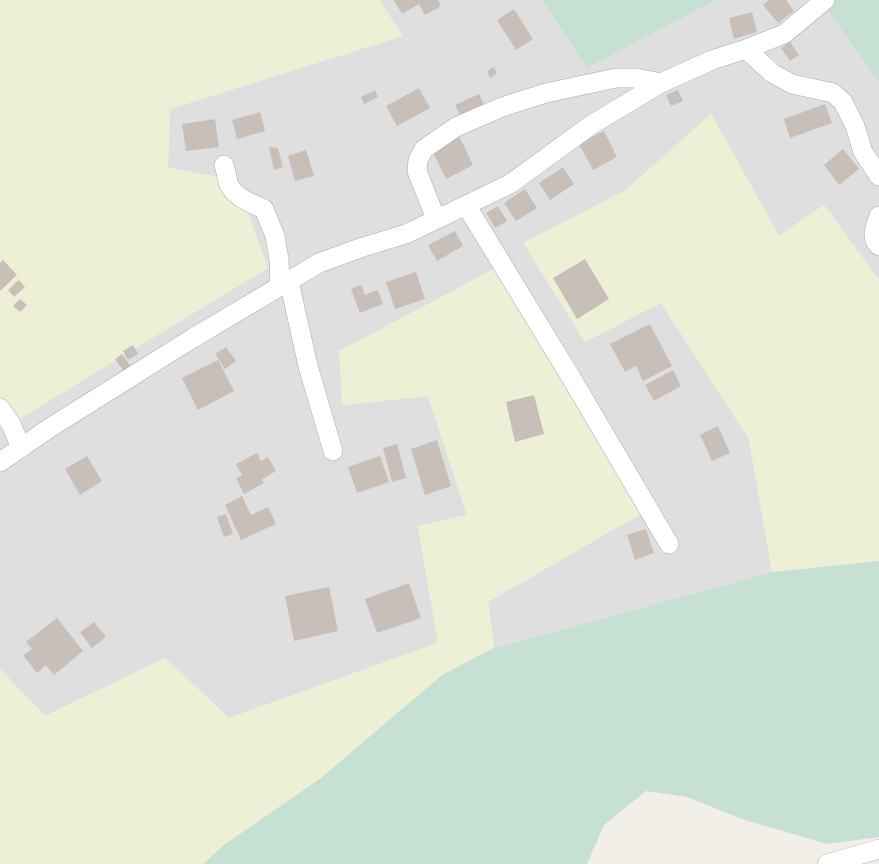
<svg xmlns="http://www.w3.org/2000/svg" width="879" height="864" viewBox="0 0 879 864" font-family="Jost,sans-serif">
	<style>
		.residential { fill: #e0dfdf }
		.farmland { fill: #eef0d5 }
		.wetland { fill: #c6e0d4 }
		.building { fill: #c7bfb8 }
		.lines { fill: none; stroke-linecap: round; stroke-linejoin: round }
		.street-casing { stroke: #a9a9a9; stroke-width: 20 }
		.street { stroke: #fff; stroke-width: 19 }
	</style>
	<rect width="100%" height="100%" fill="#f2efe9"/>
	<path class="residential" d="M 379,0 L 542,0 L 587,68 L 717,0 L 820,0 L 879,83 L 879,280 L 824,205 L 779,236 L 711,114 L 626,190 L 524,243 L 661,303 L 749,439 L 772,572 L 494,648 L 488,602 L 642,513 L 494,269 L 342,405 L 428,396 L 467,515 L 418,526 L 438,643 L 229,718 L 165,658 L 45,716 L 0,669 L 0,414 L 236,180 L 168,168 L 170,109 L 402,36 Z"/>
	<path class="farmland" d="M 0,0 L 379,0 L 403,36 L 170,109 L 168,168 L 236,180 L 268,268 L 11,424 L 0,414 Z
		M 711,114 L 779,236 L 824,205 L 879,280 L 879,561 L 772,572 L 749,439 L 661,303 L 585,342 L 523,243 L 626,190 Z
		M 494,269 L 642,513 L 488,602 L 494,648 L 442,675 L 321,778 L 224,845 L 203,864 L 0,864 L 0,669 L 45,716 L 165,658 L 229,718 L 438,643 L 418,526 L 467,515 L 428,396 L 342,405 L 339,351 Z"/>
	<path class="wetland" d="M 542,0 L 717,0 L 587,68 Z
		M 820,0 L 879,0 L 879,83 Z
		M 879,561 L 879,837 L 827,844 L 745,820 L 687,797 L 646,791 L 604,825 L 587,864 L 203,864 L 224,845 L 321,778 L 442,675 L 494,648 L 772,572 Z"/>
	<path class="building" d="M 394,0 L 438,0 L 441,6 L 425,15 L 419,4 L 402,14 Z
		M 769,0 L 786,0 L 794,11 L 778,23 L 763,5 Z
		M 514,9 L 533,39 L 516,50 L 497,20 Z
		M 752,12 L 757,32 L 734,39 L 729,18 Z
		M 790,42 L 799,55 L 790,61 L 781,48 Z
		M 494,67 L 497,73 L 490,78 L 487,71 Z
		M 419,88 L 430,108 L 397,126 L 386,106 Z
		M 375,90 L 378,97 L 364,104 L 361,97 Z
		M 678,90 L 683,101 L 671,106 L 666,95 Z
		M 479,94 L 486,108 L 462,119 L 455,105 Z
		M 825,104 L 832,123 L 790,138 L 784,119 Z
		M 260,112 L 265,131 L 237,139 L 232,120 Z
		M 215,119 L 219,147 L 186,151 L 182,124 Z
		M 604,131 L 617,157 L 593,170 L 579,144 Z
		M 459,136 L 473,165 L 446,179 L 432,150 Z
		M 269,147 L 278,148 L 283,167 L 274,170 Z
		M 843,149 L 859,169 L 839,185 L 824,165 Z
		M 306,150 L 314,176 L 295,181 L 288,156 Z
		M 563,167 L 574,184 L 550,200 L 539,183 Z
		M 525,189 L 537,208 L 516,221 L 504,203 Z
		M 498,206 L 507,221 L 495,228 L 486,213 Z
		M 455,231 L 463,246 L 437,261 L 428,245 Z
		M 585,259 L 609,299 L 577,319 L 553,278 Z
		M 3,260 L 17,275 L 0,291 L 0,263 Z
		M 416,272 L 425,299 L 395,309 L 386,282 Z
		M 19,280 L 25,287 L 14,297 L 8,290 Z
		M 361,285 L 365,295 L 378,290 L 383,304 L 360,313 L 351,289 Z
		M 20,299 L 27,305 L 20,312 L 13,306 Z
		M 650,324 L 672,366 L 643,381 L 636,366 L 625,372 L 610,344 Z
		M 133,345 L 138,354 L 128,360 L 123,351 Z
		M 226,347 L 236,361 L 225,369 L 215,354 Z
		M 122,354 L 132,368 L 125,373 L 115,359 Z
		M 218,360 L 234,391 L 198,410 L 182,378 Z
		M 673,370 L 681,386 L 654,401 L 645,385 Z
		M 534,395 L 544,434 L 515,442 L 506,402 Z
		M 718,426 L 730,453 L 712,461 L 700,435 Z
		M 437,440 L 451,486 L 425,495 L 411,449 Z
		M 397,444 L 406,478 L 392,482 L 383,448 Z
		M 257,453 L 261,461 L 268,457 L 276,471 L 262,479 L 264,483 L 244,494 L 236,478 L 242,475 L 236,464 Z
		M 87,456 L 102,481 L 80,495 L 65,469 Z
		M 380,456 L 389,482 L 357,493 L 348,467 Z
		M 242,496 L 251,515 L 268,507 L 276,524 L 241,540 L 225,505 Z
		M 226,514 L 233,534 L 224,537 L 217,517 Z
		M 646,529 L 654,553 L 635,560 L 627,535 Z
		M 409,583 L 421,618 L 377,633 L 365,599 Z
		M 329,587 L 338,631 L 294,641 L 285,596 Z
		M 57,618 L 83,651 L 54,675 L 46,665 L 37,673 L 23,655 L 32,649 L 26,642 Z
		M 94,622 L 106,637 L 92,648 L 80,632 Z"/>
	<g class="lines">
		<g class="street-casing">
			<path id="street" d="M 746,49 L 772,73 L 792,84 L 833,93 L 843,102 L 855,126 L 863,152 L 879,176
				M 224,165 C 226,171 227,179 229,185 C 235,197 252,204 264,209 L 275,236 L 279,259 L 280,286
				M 466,205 L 572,379 L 669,544
				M 879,216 C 875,228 870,236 879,246
				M 436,219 L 417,171 L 418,160 L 424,149 L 456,127 L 502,107 L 546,93 L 616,78 L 636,78 L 661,83
				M 289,281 L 308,366 L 333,451
				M 0,408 L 11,424 L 21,448
				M 0,462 L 51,427 L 193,338 L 319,263 L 363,247 L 406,234 L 510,184 L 591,125 L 661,83 L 712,60 L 746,49 L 784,34 L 825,0
				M 827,864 L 879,849"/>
		</g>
		<use href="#street" class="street"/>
	</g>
</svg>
